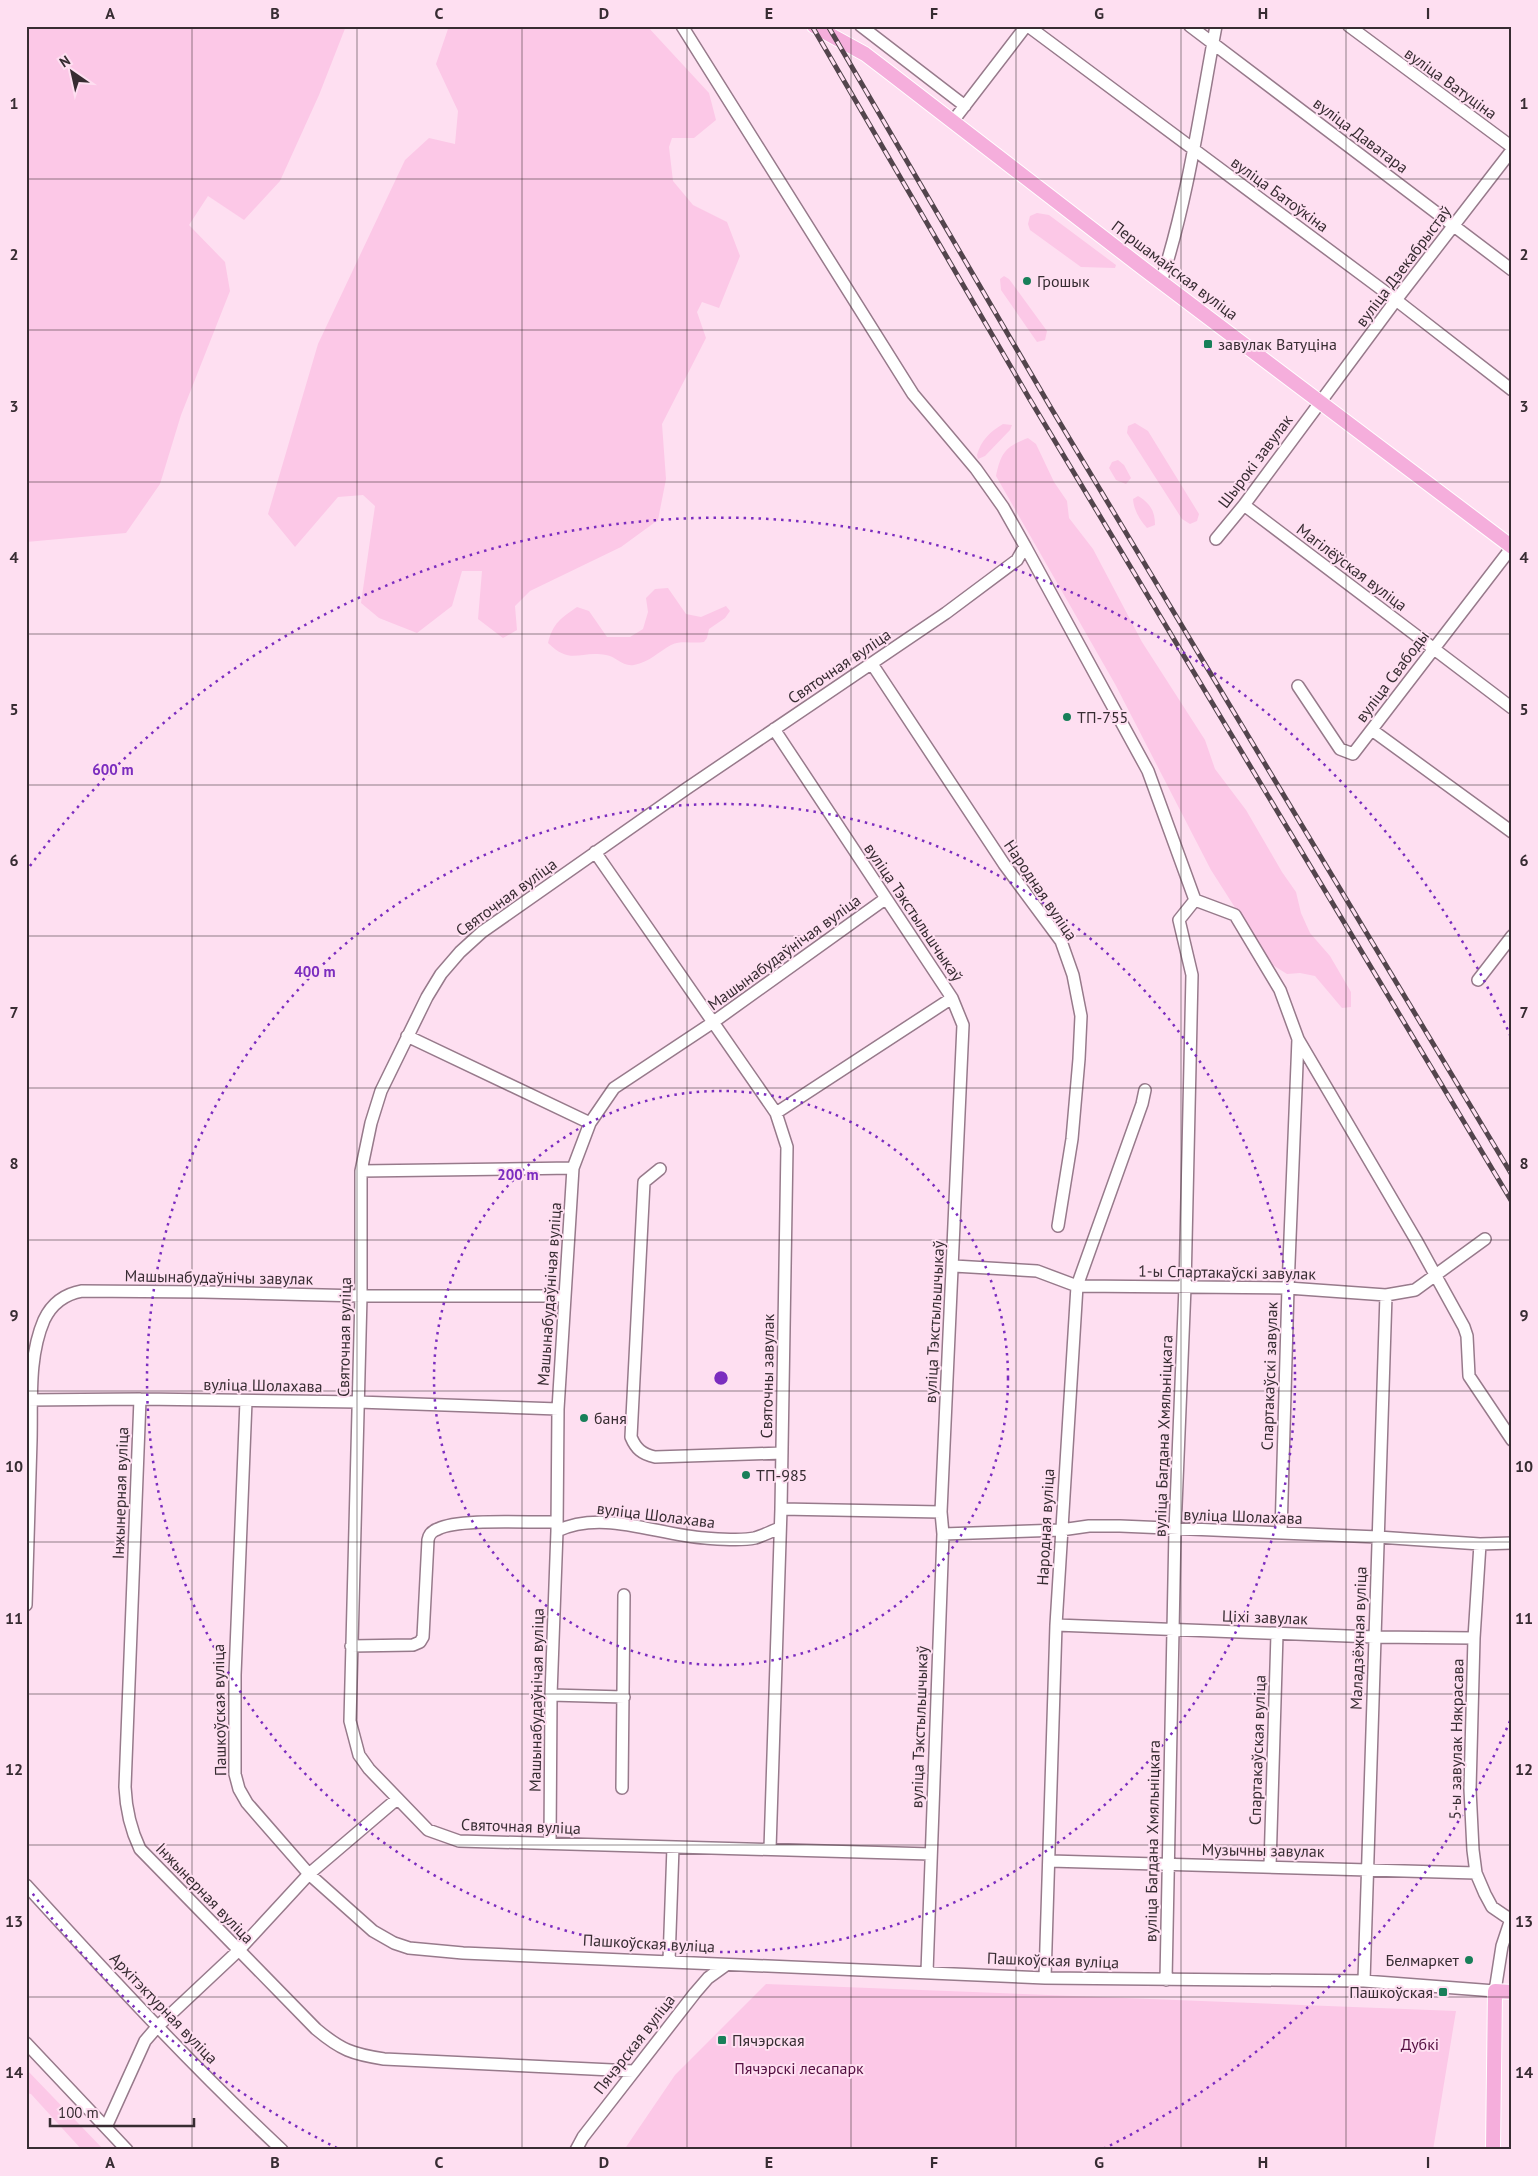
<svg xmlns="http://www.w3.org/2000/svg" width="1538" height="2176" viewBox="0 0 1538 2176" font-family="'PT Sans',sans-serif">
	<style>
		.green { fill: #fcc8e7 }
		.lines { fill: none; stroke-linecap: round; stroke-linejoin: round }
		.minor-casing { stroke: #977a8b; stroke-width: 14 }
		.major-casing { stroke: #fff; stroke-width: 16 }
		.minor { stroke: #fff; stroke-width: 11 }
		.major { stroke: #f5aedc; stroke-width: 14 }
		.rail-casing { stroke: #53454d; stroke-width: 5 }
		.rail { stroke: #fedff1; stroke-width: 3; stroke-dasharray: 9; stroke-linecap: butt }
		.grid { fill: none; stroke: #372c32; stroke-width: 1; stroke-opacity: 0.55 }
		.ring { fill: none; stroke: #7b2cbf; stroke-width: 2.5; stroke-dasharray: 2.5 5 }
		.poi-dot { fill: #187f59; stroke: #fedff1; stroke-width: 2 }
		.labels { text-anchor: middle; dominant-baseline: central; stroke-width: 4; stroke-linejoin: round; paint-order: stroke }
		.street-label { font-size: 16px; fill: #372c32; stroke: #fedff1 }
		.poi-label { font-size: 16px; fill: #372c32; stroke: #fedff1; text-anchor: start }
		.park-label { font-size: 16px; fill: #550f41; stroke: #fedff1 }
		.centre { fill: #7b2cbf; stroke: #fedff1; stroke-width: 2.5 }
		.ring-label { font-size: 15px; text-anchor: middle; font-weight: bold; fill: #7b2cbf; stroke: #fedff1; stroke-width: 4; stroke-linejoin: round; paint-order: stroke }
		.neatline { fill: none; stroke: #372c32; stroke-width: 2 }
		.grid-label { font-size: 16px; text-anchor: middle; font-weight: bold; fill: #372c32 }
	</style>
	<rect width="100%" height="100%" fill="#fedff1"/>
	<path class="green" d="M 26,26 L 346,26 L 319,95 L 280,181 L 244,220 L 208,196 L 189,225 L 225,262 L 230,291 L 181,415 L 160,484 L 126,533 L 26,542 Z
		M 449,26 L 647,26 L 709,93 L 716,120 L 694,138 L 672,138 L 669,147 L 673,181 L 693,205 L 727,222 L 740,256 L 719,308 L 702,302 L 697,312 L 706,338 L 662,424 L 666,479 L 658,520 L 621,547 L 530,591 L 515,606 L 517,630 L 503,638 L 478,619 L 482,571 L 462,571 L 452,606 L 417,633 L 379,618 L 361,603 L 375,506 L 363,495 L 338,497 L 295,547 L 268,514 L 318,344 L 405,160 L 429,138 L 455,144 L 458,111 L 436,64 Z
		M 1037,213 L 1049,215 L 1116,265 L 1115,268 L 1081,267 L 1030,230 L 1028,224 L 1030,216 Z
		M 1004,276 L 1009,279 L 1047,331 L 1045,340 L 1037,342 L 1001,290 L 1000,279 Z
		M 1135,423 L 1148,431 L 1199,514 L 1197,521 L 1190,524 L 1182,519 L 1127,433 L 1128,426 Z
		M 1003,424 L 1012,425 L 1010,430 L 985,456 L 978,459 L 977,455 C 981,440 990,432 1003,424 Z
		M 1028,438 L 1036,444 L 1054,482 L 1067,501 L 1069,518 L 1093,549 L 1142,642 L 1205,740 L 1215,769 L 1246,810 L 1282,872 L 1296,892 L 1301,913 L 1310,933 L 1330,956 L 1351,992 L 1351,1007 L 1342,1008 L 1315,976 L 1300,973 L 1287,974 L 1271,964 L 1211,870 L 1115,684 L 996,476 C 1001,453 1005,447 1028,438 Z
		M 1118,460 L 1124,465 L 1131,478 L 1126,484 L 1116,480 L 1109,468 L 1112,462 Z
		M 1138,496 C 1150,503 1155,511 1155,525 L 1147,528 C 1140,520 1134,511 1133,499 Z
		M 668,588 L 686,614 L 701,617 L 726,606 L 730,611 L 725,618 L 709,629 L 707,638 L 704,642 C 692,644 682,640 671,645 C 658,652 650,662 634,665 C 622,667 616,656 606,655 C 579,650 572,666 548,643 C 553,623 561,618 577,607 L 589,611 L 607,637 L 630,637 L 643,629 L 648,612 L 646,598 L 655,589 Z
		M 766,1984 L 1456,2011 L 1433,2150 L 624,2150 L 675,2075 Z
		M 26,2069 L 104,2150 L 82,2150 L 31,2094 L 26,2093 Z"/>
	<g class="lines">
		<g class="minor-casing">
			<path id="minor" d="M 682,26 L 913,394 L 976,469 L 1003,507 L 1025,546 L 1017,560 L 946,613 L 686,789 L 482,932 L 460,952 L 441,974 L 427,997 L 381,1091 L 371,1123 L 361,1171 L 361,1296 L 350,1721 L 359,1755 L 369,1769 L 428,1830 L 459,1841 L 931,1854
				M 861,26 L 965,106
				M 1028,26 L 1396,300 L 1512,390
				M 1190,26 L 1512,270
				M 1349,26 L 1512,147
				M 953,121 L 1026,26
				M 1161,282 C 1188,199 1200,111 1216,26
				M 1244,505 L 1512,708
				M 1216,539 L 1244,505 L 1396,300 L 1512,150
				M 1025,546 L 1148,771 L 1195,900 L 1235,915 L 1280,990 L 1298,1039 L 1416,1240 L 1464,1327 L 1467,1336 L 1469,1376 L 1512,1440
				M 872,664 L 1004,864 L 1061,941 L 1073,975 L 1081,1016 L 1079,1059 L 1072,1139 L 1058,1226
				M 1298,686 L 1340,749 L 1353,754 L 1512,547
				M 774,729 L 952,998 L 963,1025 L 941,1512 L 943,1534 L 927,1972
				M 1372,730 L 1512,832
				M 595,852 L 776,1113 L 787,1147 L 781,1509 L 770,1849
				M 1478,980 L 1512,936
				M 407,1036 L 590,1123
				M 776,1113 L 952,998
				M 660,1169 L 644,1182 L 631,1437 C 636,1449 642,1454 655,1457 L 782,1453
				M 361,1171 L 573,1168
				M 954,1266 L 1037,1271 L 1077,1286 L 1288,1288 L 1386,1295 L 1415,1290 L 1485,1239
				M 140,1399 L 125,1787 C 126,1810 130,1828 140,1849 L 316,2029 C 341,2050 352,2054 384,2059 L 633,2071
				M 26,1400 L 140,1399 L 358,1402 L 558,1409
				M 246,1401 L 235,1675 L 235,1774 L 239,1789 L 247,1803 L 309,1874 L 373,1931 L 394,1943 L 409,1948 L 463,1953 L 1045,1978 L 1364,1981 L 1495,1991 L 1502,1946 L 1512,1916
				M 781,1509 L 941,1512
				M 557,1531 C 603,1509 657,1535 705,1538 C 720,1539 740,1541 755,1538 C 764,1535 772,1531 780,1528
				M 1281,1533 L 1288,1288 L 1298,1039
				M 943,1534 L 1061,1530 L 1089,1526 L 1120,1526 L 1378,1537 L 1480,1544 L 1512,1543
				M 1480,1544 L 1474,1638 L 1470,1789 L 1473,1850 L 1476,1873 L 1485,1894 L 1492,1907 L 1511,1920
				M 26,1605 C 28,1550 29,1495 31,1440 C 32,1401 28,1357 44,1320 C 52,1303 65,1294 82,1291 L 203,1292 L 361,1296 L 565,1296
				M 1056,1625 L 1374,1637 L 1474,1638
				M 351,1646 L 413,1645 L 420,1642 L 423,1637 L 428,1540 C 429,1534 432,1531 438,1529 C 459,1518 530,1523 557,1522
				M 551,1695 L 624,1697
				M 622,1788 L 624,1595
				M 550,1843 L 551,1695 L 557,1531 L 558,1409 L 573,1168 L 590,1123 L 614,1088 L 712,1023 L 885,899
				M 1050,1861 L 1476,1873
				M 1270,1866 L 1277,1634
				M 26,1885 C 109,1976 192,2066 282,2150
				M 669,1961 L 673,1847
				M 1045,1978 L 1056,1625 L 1077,1286 L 1142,1104 L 1145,1090
				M 1166,1980 L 1175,1530 L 1185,1287 L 1192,975 L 1179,920 L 1195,900
				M 1364,1981 L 1386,1295
				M 26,2043 L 127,2150
				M 106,2127 L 145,2041 L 157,2027 L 238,1951 L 309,1874 L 397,1799
				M 576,2150 L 583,2137 L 695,1993 L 708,1978 L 726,1965"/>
		</g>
		<g class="major-casing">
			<path id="major" d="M 814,26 L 865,54 L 886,70 L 1144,269 L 1512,547
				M 1493,2150 L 1495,1991 L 1512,1992"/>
		</g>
		<use href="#minor" class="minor"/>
		<use href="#major" class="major"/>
		<g class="rail-casing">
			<path id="rail" d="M 812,26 L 1029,398 L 1512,1202
				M 828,26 L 1051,408 L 1512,1175"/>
		</g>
		<use href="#rail" class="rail"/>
	</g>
	<path class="grid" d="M 192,26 L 192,2150M 357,26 L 357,2150M 522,26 L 522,2150M 687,26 L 687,2150M 851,26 L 851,2150M 1016,26 L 1016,2150M 1181,26 L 1181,2150M 1346,26 L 1346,2150M 26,179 L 1512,179M 26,330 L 1512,330M 26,482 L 1512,482M 26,634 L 1512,634M 26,785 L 1512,785M 26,936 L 1512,936M 26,1088 L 1512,1088M 26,1240 L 1512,1240M 26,1391 L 1512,1391M 26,1542 L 1512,1542M 26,1694 L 1512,1694M 26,1845 L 1512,1845M 26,1997 L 1512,1997"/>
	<g class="ring">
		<circle cx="721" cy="1378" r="287"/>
		<circle cx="721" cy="1378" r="574"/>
		<path d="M1510 1721A860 860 0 0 1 1105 2148M337 2148A860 860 0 0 1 30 1890M30 866A860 860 0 0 1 1510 1035"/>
	</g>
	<g class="poi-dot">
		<circle cx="1027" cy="281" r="5"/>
		<rect x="1203" y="339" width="10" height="10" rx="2.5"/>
		<circle cx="1067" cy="717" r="5"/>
		<circle cx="584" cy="1418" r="5"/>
		<circle cx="746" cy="1475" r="5"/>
		<circle cx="1469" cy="1960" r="5"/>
		<rect x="1438" y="1987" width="10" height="10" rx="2.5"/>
		<rect x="717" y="2035" width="10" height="10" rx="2.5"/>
	</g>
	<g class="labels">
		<g class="street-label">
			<text transform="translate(1451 83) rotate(36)">вуліца Ватуціна</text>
			<text transform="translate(1361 135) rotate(37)">вуліца Даватара</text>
			<text transform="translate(1280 194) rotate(36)">вуліца Батоўкіна</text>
			<text transform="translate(1403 266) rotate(-53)">вуліца Дзекабрыстаў</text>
			<text transform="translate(1175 270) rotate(37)">Першамайская вуліца</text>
			<text transform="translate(1255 461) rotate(-53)">Шырокі завулак</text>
			<text transform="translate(1352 567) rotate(37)">Магілёўская вуліца</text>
			<text transform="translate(839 666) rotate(-34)">Святочная вуліца</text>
			<text transform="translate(1392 676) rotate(-53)">вуліца Свабоды</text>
			<text transform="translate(1041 890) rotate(56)">Народная вуліца</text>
			<text transform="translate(506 897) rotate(-36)">Святочная вуліца</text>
			<text transform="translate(914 912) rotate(56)">вуліца Тэкстыльшчыкаў</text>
			<text transform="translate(784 952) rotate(-36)">Машынабудаўнічая вуліца</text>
			<text transform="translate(1227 1272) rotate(1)">1-ы Спартакаўскі завулак</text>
			<text transform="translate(219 1277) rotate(1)">Машынабудаўнічы завулак</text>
			<text transform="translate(549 1294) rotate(-86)">Машынабудаўнічая вуліца</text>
			<text transform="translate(934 1322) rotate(-87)">вуліца Тэкстыльшчыкаў</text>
			<text transform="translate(344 1337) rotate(-89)">Святочная вуліца</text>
			<text transform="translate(767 1376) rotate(-89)">Святочны завулак</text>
			<text transform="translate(1269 1376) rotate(-88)">Спартакаўскі завулак</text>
			<text transform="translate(263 1385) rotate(1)">вуліца Шолахава</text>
			<text transform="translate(1163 1436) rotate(-88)">вуліца Багдана Хмяльніцкага</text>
			<text transform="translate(120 1493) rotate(-88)">Інжынерная вуліца</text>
			<text transform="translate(656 1515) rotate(7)">вуліца Шолахава</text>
			<text transform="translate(1243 1516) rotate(2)">вуліца Шолахава</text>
			<text transform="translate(1045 1527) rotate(-87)">Народная вуліца</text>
			<text transform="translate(1265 1617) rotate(2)">Ціхі завулак</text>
			<text transform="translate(1358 1638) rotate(-88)">Маладзёжная вуліца</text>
			<text transform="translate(536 1700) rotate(-89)">Машынабудаўнічая вуліца</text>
			<text transform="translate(219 1710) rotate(-91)">Пашкоўская вуліца</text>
			<text transform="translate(919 1727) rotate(-88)">вуліца Тэкстыльшчыкаў</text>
			<text transform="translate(1456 1739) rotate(-89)">5-ы завулак Някрасава</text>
			<text transform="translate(1257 1750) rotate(-88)">Спартакаўская вуліца</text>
			<text transform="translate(521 1826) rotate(2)">Святочная вуліца</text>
			<text transform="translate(1152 1841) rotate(-89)">вуліца Багдана Хмяльніцкага</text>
			<text transform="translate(1263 1850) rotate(1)">Музычны завулак</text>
			<text transform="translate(205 1893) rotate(46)">Інжынерная вуліца</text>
			<text transform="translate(649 1943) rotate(3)">Пашкоўская вуліца</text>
			<text transform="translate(1053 1960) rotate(2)">Пашкоўская вуліца</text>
			<text transform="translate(164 2008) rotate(46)">Архітэктурная вуліца</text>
			<text transform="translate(634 2044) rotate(-52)">Пячэрская вуліца</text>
		</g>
		<g class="poi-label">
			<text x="1037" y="281">Грошык</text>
			<text x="1218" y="344">завулак Ватуціна</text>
			<text x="1077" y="717">ТП-755</text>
			<text x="594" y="1418">баня</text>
			<text x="756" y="1475">ТП-985</text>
			<text x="1459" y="1960" text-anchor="end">Белмаркет</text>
			<text x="1433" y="1992" text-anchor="end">Пашкоўская</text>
			<text x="732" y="2040">Пячэрская</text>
		</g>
		<g class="park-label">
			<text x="1420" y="2044">Дубкі</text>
			<text x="799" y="2068">Пячэрскі лесапарк</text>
		</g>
	</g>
	<circle cx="721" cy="1378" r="8" class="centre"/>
	<g class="ring-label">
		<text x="113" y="775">600 m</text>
		<text x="315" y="977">400 m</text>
		<text x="518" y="1180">200 m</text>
	</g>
	<rect width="1538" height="2176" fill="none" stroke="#fedff1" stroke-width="55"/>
	<g transform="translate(72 72) rotate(326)" stroke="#fedff1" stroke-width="4" paint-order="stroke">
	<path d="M0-4L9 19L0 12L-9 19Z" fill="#372c32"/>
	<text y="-8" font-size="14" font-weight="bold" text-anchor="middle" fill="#372c32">N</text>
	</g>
	<path d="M50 2118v8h144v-8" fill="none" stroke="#372c32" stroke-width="2.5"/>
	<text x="58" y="2118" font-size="15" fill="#372c32" stroke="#fedff1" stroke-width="4" paint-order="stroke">100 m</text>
	<rect x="28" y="28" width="1482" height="2120" class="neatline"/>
	<g class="grid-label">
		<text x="110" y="19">A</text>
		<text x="275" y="19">B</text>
		<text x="439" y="19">C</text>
		<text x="604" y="19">D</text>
		<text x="769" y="19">E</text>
		<text x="934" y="19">F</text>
		<text x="1099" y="19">G</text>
		<text x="1263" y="19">H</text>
		<text x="1428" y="19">I</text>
		<text x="14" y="109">1</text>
		<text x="1524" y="109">1</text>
		<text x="14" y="260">2</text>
		<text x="1524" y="260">2</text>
		<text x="14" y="412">3</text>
		<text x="1524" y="412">3</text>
		<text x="14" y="563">4</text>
		<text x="1524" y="563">4</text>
		<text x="14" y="715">5</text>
		<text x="1524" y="715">5</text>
		<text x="14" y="866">6</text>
		<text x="1524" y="866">6</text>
		<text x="14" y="1018">7</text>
		<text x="1524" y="1018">7</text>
		<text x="14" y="1169">8</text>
		<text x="1524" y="1169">8</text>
		<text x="14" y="1321">9</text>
		<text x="1524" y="1321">9</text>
		<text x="14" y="1472">10</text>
		<text x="1524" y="1472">10</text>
		<text x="14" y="1624">11</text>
		<text x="1524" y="1624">11</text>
		<text x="14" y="1775">12</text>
		<text x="1524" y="1775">12</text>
		<text x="14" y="1927">13</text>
		<text x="1524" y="1927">13</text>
		<text x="14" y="2078">14</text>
		<text x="1524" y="2078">14</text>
		<text x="110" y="2168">A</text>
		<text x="275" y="2168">B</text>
		<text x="439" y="2168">C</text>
		<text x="604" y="2168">D</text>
		<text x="769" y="2168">E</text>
		<text x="934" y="2168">F</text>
		<text x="1099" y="2168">G</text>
		<text x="1263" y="2168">H</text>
		<text x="1428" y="2168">I</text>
	</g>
</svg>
